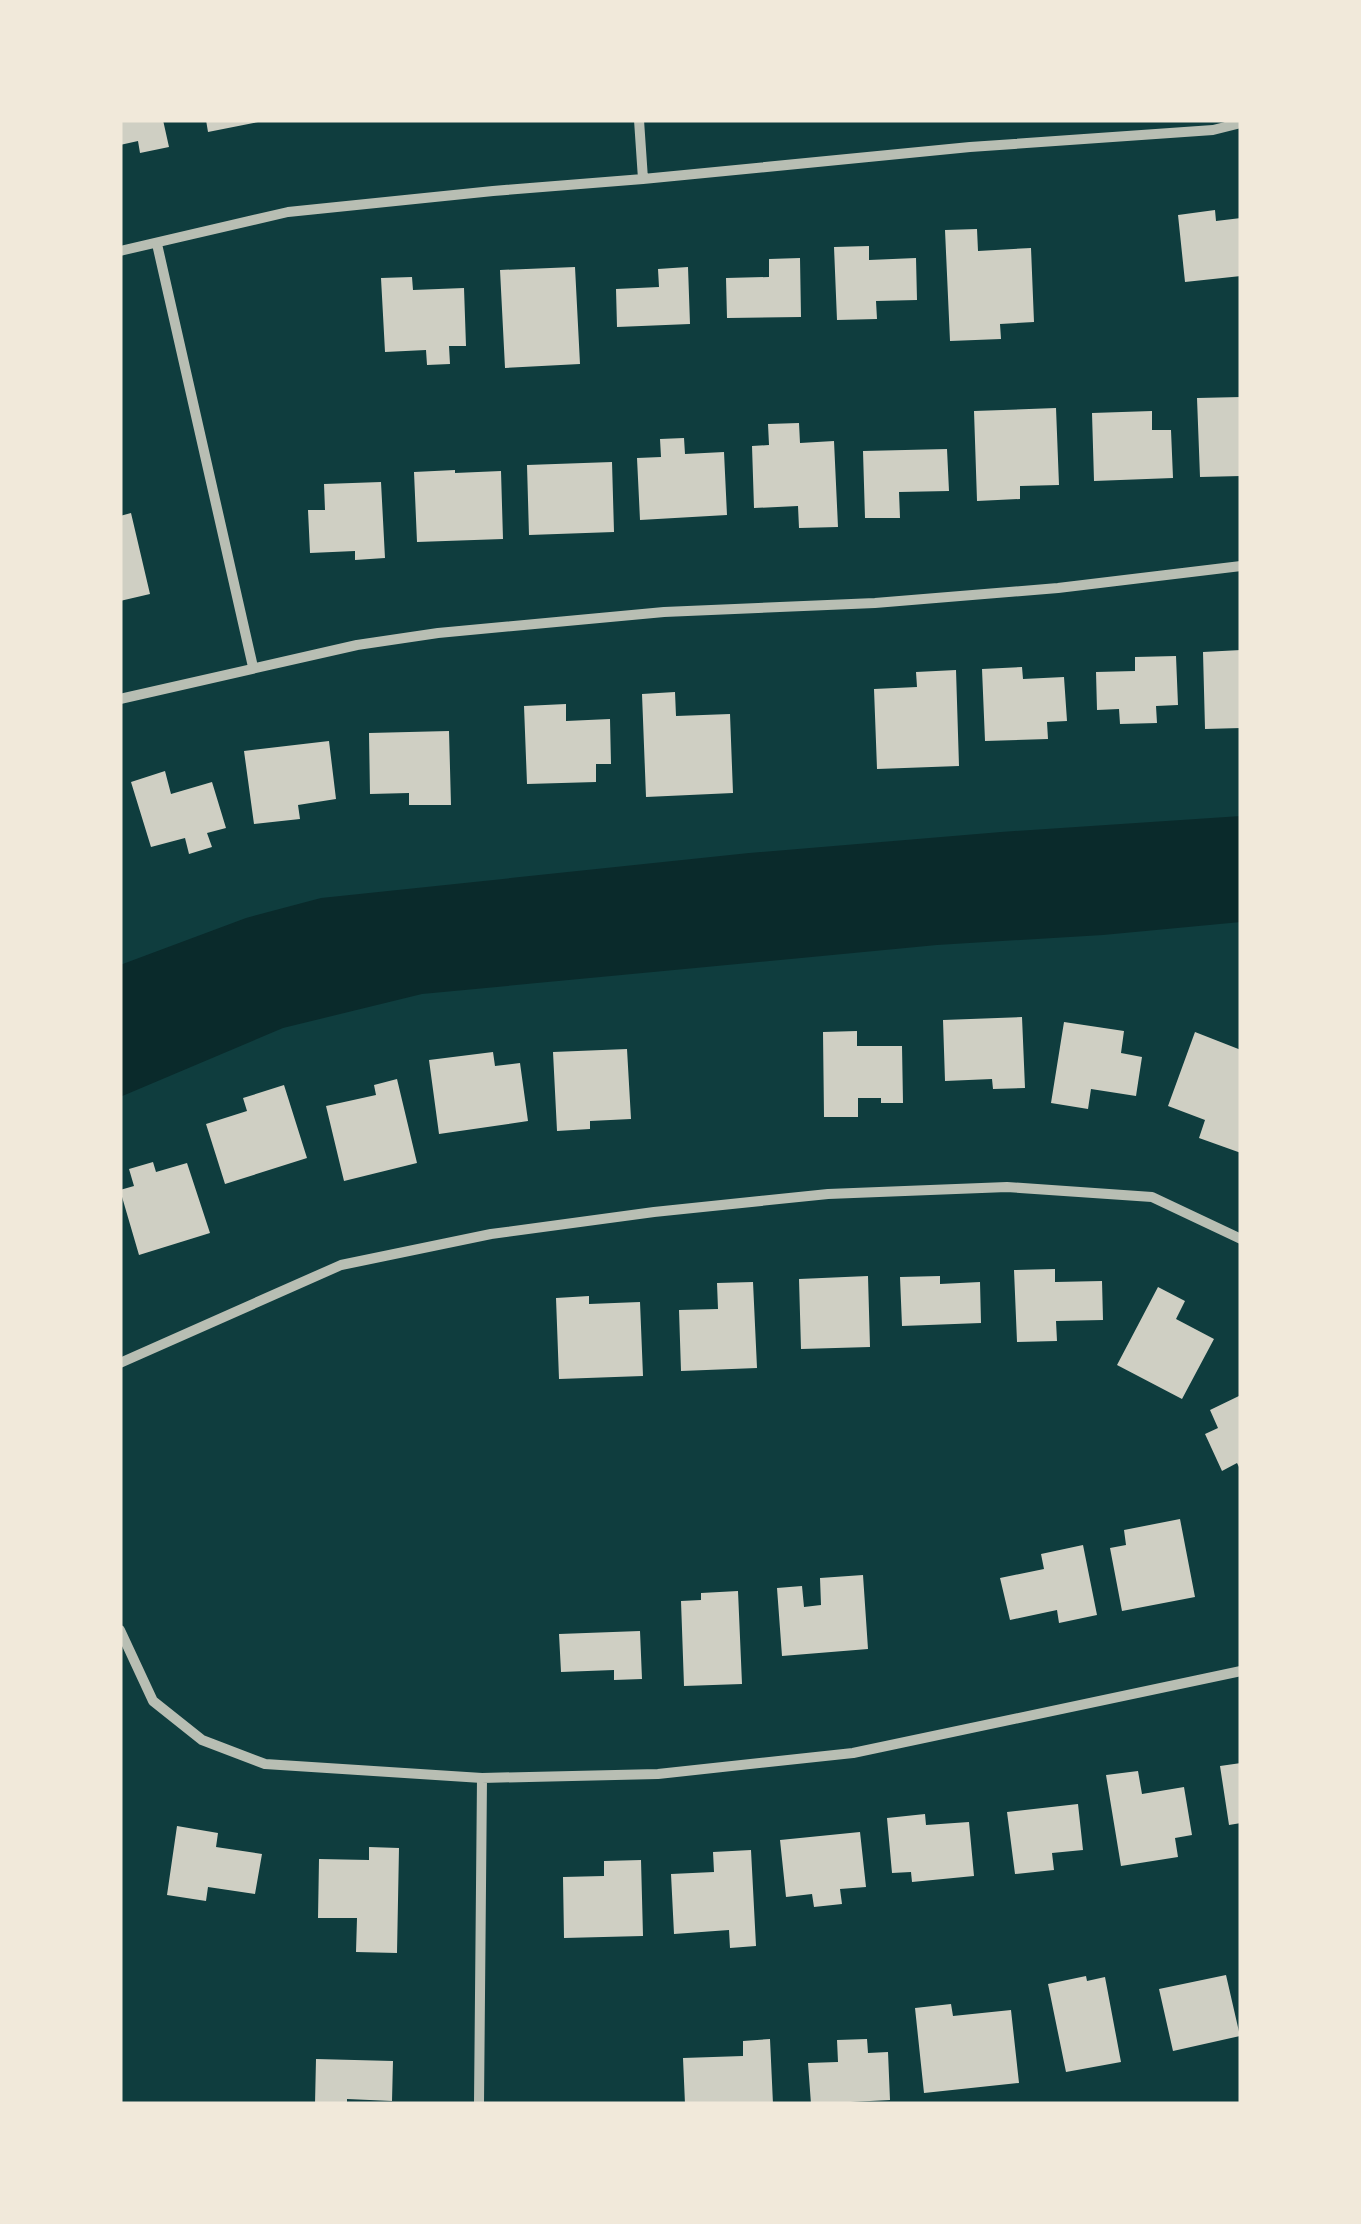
<svg xmlns="http://www.w3.org/2000/svg" width="1361" height="2224" viewBox="0 0 1361 2224" font-family="Figtree,sans-serif">
	<style>
		.water { fill: #0a2a2b }
		.building { fill: #cfcfc3 }
		.lines { fill: none; stroke-linecap: round; stroke-linejoin: round }
		.minor { stroke: #b8beb3; stroke-width: 10 }
	</style>
	<rect width="100%" height="100%" fill="#0f3d3e"/>
	<path class="water" d="M 1241,816 L 1241,922 L 1103,935 L 937,945 L 422,994 L 283,1028 L 120,1097 L 120,965 L 246,918 L 321,898 L 749,853 L 1001,832 Z"/>
	<path class="building" d="M 120,120 L 163,120 L 169,147 L 140,153 L 138,141 L 120,145 Z
		M 206,120 L 258,120 L 258,122 L 208,132 Z
		M 1215,210 L 1216,221 L 1241,218 L 1241,276 L 1185,282 L 1178,215 Z
		M 977,229 L 978,251 L 1031,248 L 1034,322 L 1000,324 L 1001,339 L 950,341 L 945,230 Z
		M 869,246 L 869,260 L 916,258 L 917,300 L 876,301 L 877,319 L 837,320 L 834,247 Z
		M 800,258 L 801,317 L 727,318 L 726,278 L 769,277 L 769,259 Z
		M 575,267 L 580,364 L 505,368 L 500,270 Z
		M 688,267 L 690,324 L 617,327 L 616,289 L 659,287 L 658,269 Z
		M 412,277 L 413,290 L 464,288 L 466,346 L 449,346 L 450,364 L 427,365 L 426,350 L 385,352 L 381,278 Z
		M 1241,397 L 1241,476 L 1200,477 L 1197,398 Z
		M 1056,408 L 1059,485 L 1020,486 L 1020,499 L 977,501 L 974,411 Z
		M 1152,411 L 1152,430 L 1171,430 L 1173,478 L 1094,481 L 1092,413 Z
		M 799,423 L 800,443 L 834,441 L 838,527 L 799,528 L 798,506 L 754,508 L 752,446 L 769,445 L 768,424 Z
		M 684,438 L 685,454 L 724,452 L 727,515 L 640,520 L 637,458 L 661,457 L 660,439 Z
		M 947,449 L 949,491 L 899,492 L 900,518 L 865,518 L 863,451 Z
		M 612,462 L 614,532 L 529,535 L 527,465 Z
		M 455,470 L 455,473 L 501,471 L 503,539 L 417,542 L 414,472 Z
		M 381,482 L 385,558 L 355,560 L 355,551 L 310,553 L 308,510 L 325,510 L 324,484 Z
		M 131,513 L 150,594 L 120,601 L 120,516 Z
		M 1241,650 L 1241,728 L 1205,729 L 1203,652 Z
		M 1176,656 L 1178,705 L 1156,706 L 1157,723 L 1120,724 L 1119,709 L 1097,710 L 1096,672 L 1135,671 L 1135,657 Z
		M 1022,667 L 1023,679 L 1064,677 L 1067,721 L 1047,722 L 1048,739 L 985,741 L 982,669 Z
		M 956,670 L 959,766 L 877,769 L 874,689 L 917,687 L 916,672 Z
		M 675,692 L 676,716 L 730,714 L 733,793 L 646,797 L 642,694 Z
		M 566,704 L 566,721 L 610,719 L 611,764 L 596,764 L 596,782 L 527,784 L 524,706 Z
		M 449,731 L 451,805 L 409,805 L 409,793 L 370,794 L 369,733 Z
		M 329,741 L 336,799 L 298,805 L 300,819 L 254,824 L 244,751 Z
		M 165,771 L 171,794 L 212,782 L 226,828 L 207,833 L 212,847 L 189,854 L 185,838 L 151,847 L 131,782 Z
		M 1022,1017 L 1025,1088 L 993,1089 L 992,1079 L 945,1081 L 943,1020 Z
		M 1064,1022 L 1124,1031 L 1121,1053 L 1142,1057 L 1136,1096 L 1091,1089 L 1088,1109 L 1051,1103 Z
		M 857,1031 L 857,1046 L 902,1046 L 903,1103 L 881,1103 L 881,1098 L 858,1098 L 858,1117 L 824,1117 L 823,1032 Z
		M 1195,1032 L 1241,1050 L 1241,1153 L 1199,1138 L 1205,1120 L 1168,1106 Z
		M 627,1049 L 631,1119 L 590,1121 L 590,1129 L 557,1131 L 553,1052 Z
		M 493,1052 L 495,1066 L 520,1063 L 528,1121 L 439,1134 L 429,1060 Z
		M 397,1079 L 417,1163 L 344,1181 L 326,1106 L 376,1095 L 374,1085 Z
		M 284,1085 L 307,1158 L 225,1184 L 206,1124 L 247,1111 L 243,1098 Z
		M 153,1162 L 156,1172 L 187,1163 L 210,1233 L 139,1255 L 120,1190 L 134,1186 L 129,1169 Z
		M 1055,1269 L 1055,1282 L 1102,1281 L 1103,1320 L 1056,1321 L 1057,1341 L 1017,1342 L 1014,1270 Z
		M 868,1276 L 870,1347 L 801,1349 L 799,1279 Z
		M 940,1276 L 940,1284 L 980,1282 L 981,1323 L 902,1326 L 900,1277 Z
		M 753,1282 L 757,1368 L 681,1371 L 679,1310 L 718,1309 L 717,1283 Z
		M 1158,1287 L 1185,1301 L 1176,1319 L 1214,1339 L 1182,1399 L 1117,1365 Z
		M 589,1296 L 589,1304 L 640,1302 L 643,1376 L 559,1379 L 556,1298 Z
		M 1241,1395 L 1241,1471 L 1237,1463 L 1222,1471 L 1205,1434 L 1218,1428 L 1210,1410 Z
		M 1180,1519 L 1195,1597 L 1122,1611 L 1110,1548 L 1126,1545 L 1124,1530 Z
		M 1083,1545 L 1097,1615 L 1059,1623 L 1057,1610 L 1010,1620 L 1000,1578 L 1044,1569 L 1041,1554 Z
		M 863,1575 L 868,1649 L 782,1656 L 777,1588 L 802,1586 L 804,1607 L 821,1605 L 820,1578 Z
		M 738,1591 L 742,1684 L 684,1686 L 681,1601 L 701,1600 L 701,1593 Z
		M 640,1631 L 642,1679 L 614,1680 L 614,1670 L 561,1672 L 559,1634 Z
		M 1241,1763 L 1241,1823 L 1229,1825 L 1220,1766 Z
		M 1138,1771 L 1142,1794 L 1184,1787 L 1192,1835 L 1175,1838 L 1178,1857 L 1121,1866 L 1106,1775 Z
		M 1078,1804 L 1083,1850 L 1052,1853 L 1054,1870 L 1015,1874 L 1007,1812 Z
		M 925,1814 L 926,1825 L 969,1822 L 974,1876 L 912,1882 L 911,1872 L 892,1873 L 887,1818 Z
		M 177,1826 L 218,1833 L 216,1847 L 262,1854 L 255,1894 L 208,1887 L 206,1901 L 167,1895 Z
		M 860,1832 L 866,1887 L 840,1889 L 842,1904 L 814,1907 L 812,1894 L 786,1897 L 780,1840 Z
		M 369,1847 L 399,1848 L 397,1953 L 356,1952 L 357,1918 L 318,1918 L 319,1859 L 369,1860 Z
		M 751,1850 L 756,1946 L 730,1948 L 729,1930 L 674,1934 L 671,1874 L 714,1872 L 713,1852 Z
		M 641,1860 L 643,1936 L 564,1938 L 563,1877 L 604,1876 L 604,1861 Z
		M 1226,1975 L 1240,2036 L 1173,2051 L 1159,1989 Z
		M 1086,1976 L 1087,1981 L 1105,1977 L 1121,2062 L 1066,2072 L 1048,1984 Z
		M 951,2004 L 953,2016 L 1011,2010 L 1019,2083 L 924,2093 L 915,2008 Z
		M 770,2039 L 773,2104 L 685,2104 L 683,2058 L 743,2056 L 743,2041 Z
		M 867,2039 L 868,2053 L 888,2052 L 890,2100 L 811,2104 L 808,2063 L 838,2062 L 837,2040 Z
		M 316,2059 L 393,2061 L 392,2101 L 347,2099 L 347,2104 L 315,2104 Z"/>
	<g class="lines">
		<path class="minor" d="M 639,120 L 643,179
			M 157,244 L 253,667
			M 120,251 L 288,212 L 493,191 L 643,179 L 970,147 L 1213,130 L 1241,123
			M 120,699 L 357,645 L 438,633 L 664,612 L 875,603 L 1058,588 L 1241,566
			M 120,1363 L 341,1265 L 491,1234 L 654,1212 L 828,1194 L 1007,1187 L 1152,1197 L 1241,1239
			M 120,1630 L 153,1701 L 202,1740 L 265,1764 L 482,1778 L 658,1774 L 853,1753 L 1241,1671
			M 479,2104 L 482,1778"/>
	</g>
	<rect width="1361" height="2224" fill="none" stroke="#f1e9da" stroke-width="245"/>
</svg>
